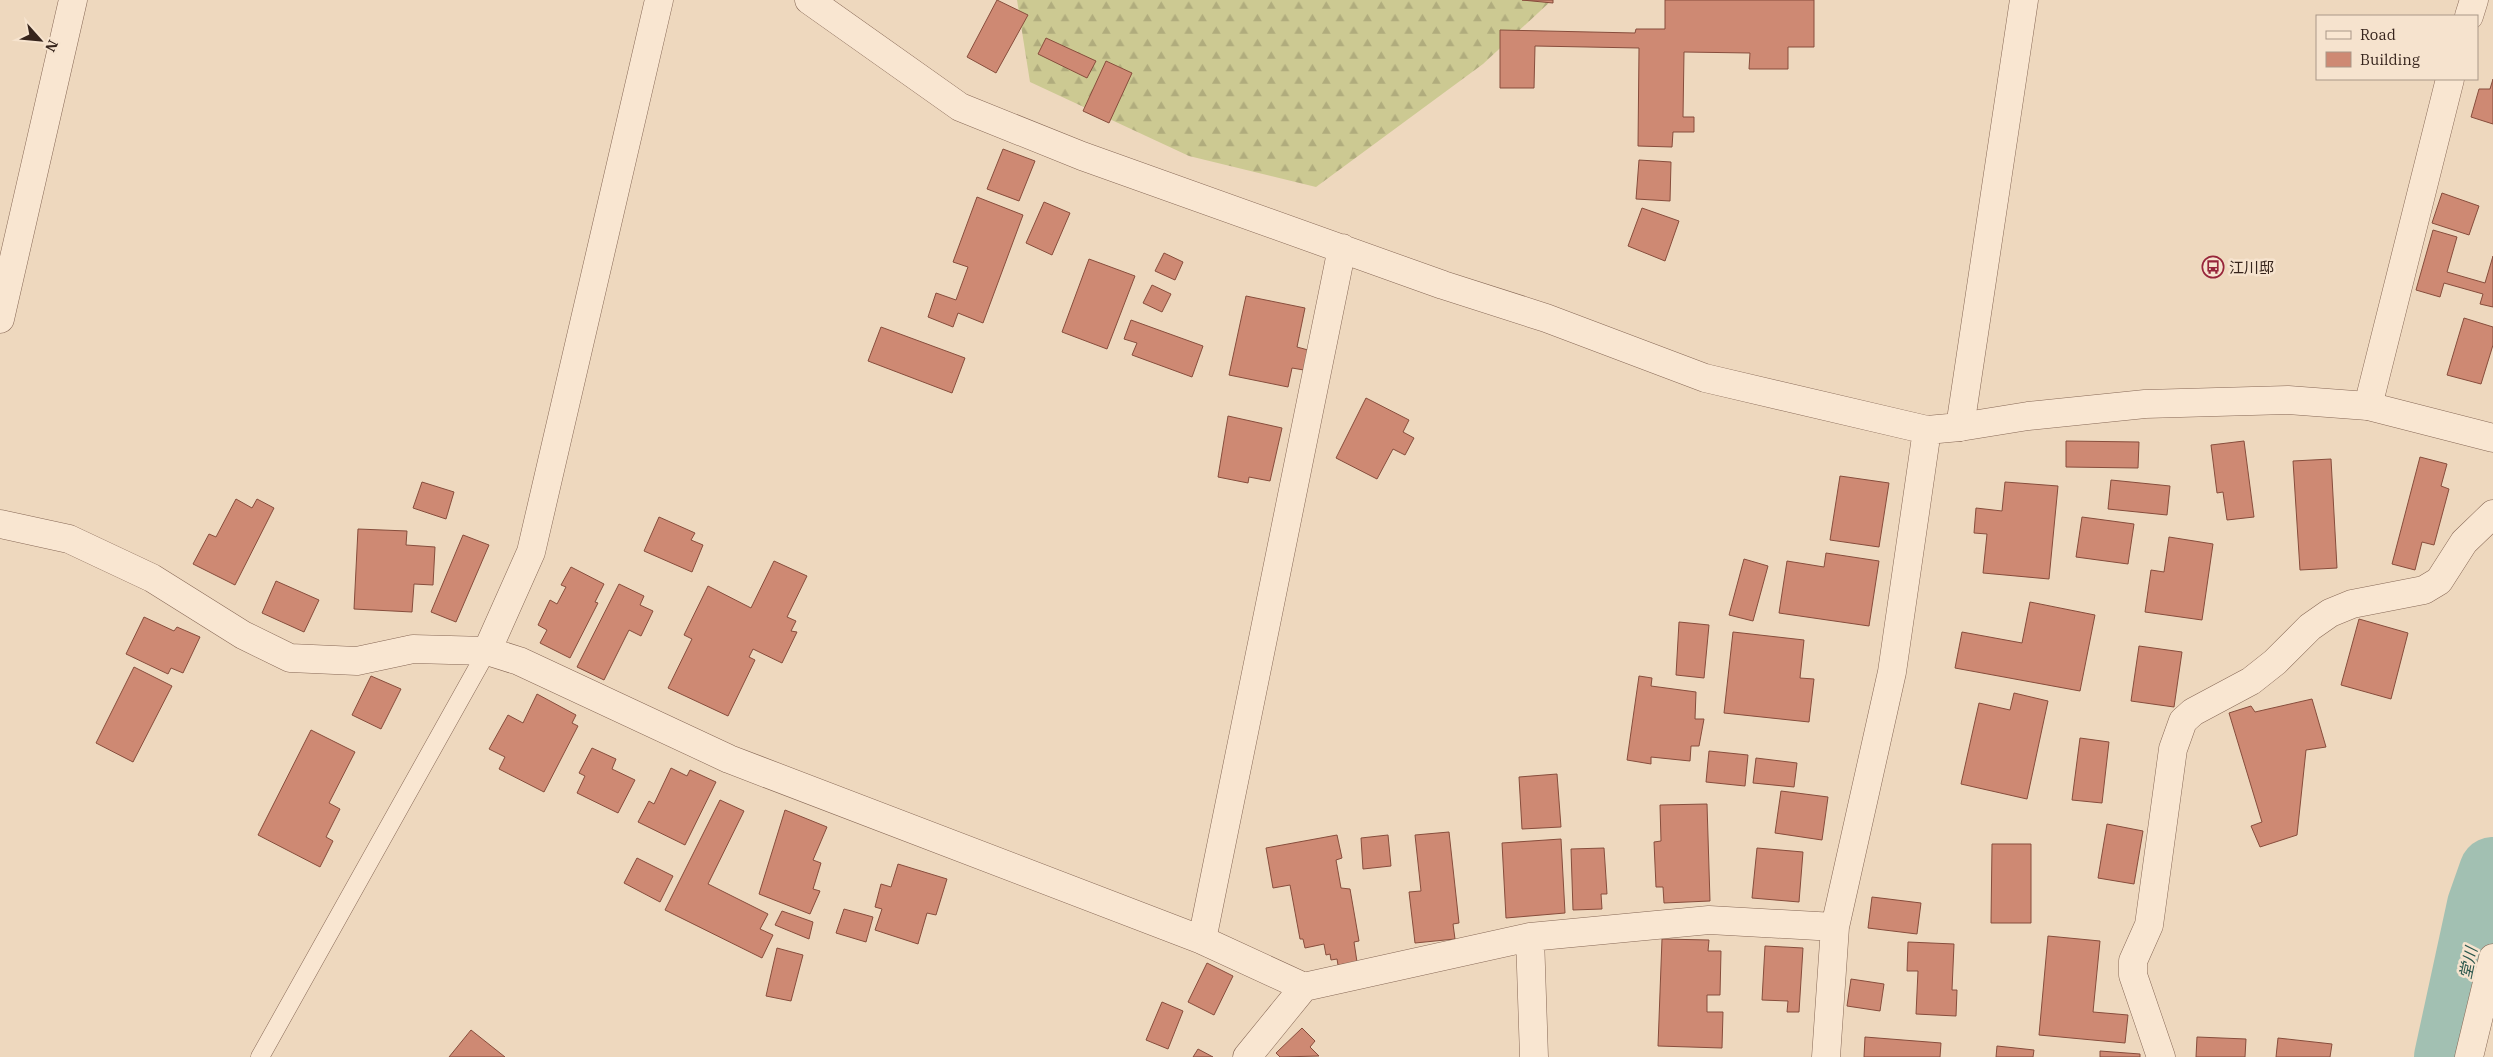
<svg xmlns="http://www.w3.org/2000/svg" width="2493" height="1057" viewBox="0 0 2493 1057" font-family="'IBM Plex Serif','Noto Sans JP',serif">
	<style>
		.forest { fill: url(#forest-firs) }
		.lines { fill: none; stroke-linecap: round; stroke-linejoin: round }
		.river { stroke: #a2c0b2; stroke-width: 68 }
		.building { fill: #ce8973; stroke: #874d3c }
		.service-casing { stroke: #876856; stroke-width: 19 }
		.minor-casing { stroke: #876856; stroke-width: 29 }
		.tertiary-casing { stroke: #876856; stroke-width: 29 }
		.service { stroke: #f9e6d1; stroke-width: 18 }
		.minor { stroke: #f9e6d1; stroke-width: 28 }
		.tertiary { stroke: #f9e6d1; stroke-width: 28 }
		.labels { text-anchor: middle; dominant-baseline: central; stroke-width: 5; stroke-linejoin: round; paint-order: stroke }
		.poi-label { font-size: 15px; fill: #36241c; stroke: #f6e3ce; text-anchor: start }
		.water-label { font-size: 16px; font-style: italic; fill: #2a564c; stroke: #f6e3ce }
	</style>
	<defs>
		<pattern id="forest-firs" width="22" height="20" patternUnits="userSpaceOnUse" patternTransform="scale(1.25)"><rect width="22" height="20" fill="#ccc992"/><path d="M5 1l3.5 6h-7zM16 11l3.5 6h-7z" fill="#b0ac7d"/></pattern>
	</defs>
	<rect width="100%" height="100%" fill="#eed8be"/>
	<path class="forest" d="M 1017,0 L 1552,0 L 1483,64 L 1316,187 L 1189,156 L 1030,82 Z"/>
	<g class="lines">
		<path class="river" d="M 2448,1057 L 2481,905 L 2493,871"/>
	</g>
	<path class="building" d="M 997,0 L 1028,15 L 996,73 L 967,57 Z
		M 1522,0 L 1553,0 L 1553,3 Z
		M 1665,0 L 1814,0 L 1814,47 L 1788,47 L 1788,69 L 1749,69 L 1750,53 L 1684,52 L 1683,117 L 1694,117 L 1694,132 L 1673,132 L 1672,147 L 1638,146 L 1639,48 L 1535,46 L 1534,88 L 1500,88 L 1500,30 L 1635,33 L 1636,29 L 1665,29 Z
		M 1046,38 L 1096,61 L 1087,78 L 1038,54 Z
		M 1106,61 L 1132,73 L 1109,123 L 1083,111 Z
		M 2493,79 L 2493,124 L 2471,117 L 2479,89 L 2490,89 Z
		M 1003,149 L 1035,161 L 1019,201 L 987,189 Z
		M 1639,160 L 1671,162 L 1670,201 L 1636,199 Z
		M 2442,193 L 2479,206 L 2469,235 L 2432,223 Z
		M 977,197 L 1023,215 L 983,323 L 958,313 L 953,327 L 928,317 L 936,293 L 956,300 L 968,267 L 953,262 Z
		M 1044,202 L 1070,213 L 1052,255 L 1026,243 Z
		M 1642,208 L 1679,221 L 1665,261 L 1628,246 Z
		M 2433,230 L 2457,237 L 2447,272 L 2485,283 L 2493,256 L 2493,307 L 2480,304 L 2483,294 L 2444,283 L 2440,297 L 2416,290 Z
		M 1164,253 L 1183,262 L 1175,280 L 1155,271 Z
		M 1089,259 L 1135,276 L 1107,349 L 1062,332 Z
		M 1152,285 L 1171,294 L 1162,312 L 1143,303 Z
		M 1246,296 L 1305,308 L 1297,347 L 1308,350 L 1304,370 L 1292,368 L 1288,387 L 1229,375 Z
		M 2464,318 L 2493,327 L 2493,345 L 2481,384 L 2447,375 Z
		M 1131,320 L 1203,346 L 1192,377 L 1132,355 L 1137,343 L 1124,339 Z
		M 881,327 L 965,358 L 952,393 L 868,361 Z
		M 1366,398 L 1409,420 L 1403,432 L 1414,438 L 1405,455 L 1393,449 L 1377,479 L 1336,458 Z
		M 1228,416 L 1282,428 L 1270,481 L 1249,477 L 1248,483 L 1218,477 Z
		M 2066,441 L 2139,442 L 2138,468 L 2066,467 Z
		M 2244,441 L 2254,517 L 2227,520 L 2223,492 L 2217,493 L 2211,445 Z
		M 2420,457 L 2447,464 L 2441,486 L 2449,489 L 2434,545 L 2422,542 L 2415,570 L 2392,564 Z
		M 2331,459 L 2337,568 L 2300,570 L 2293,461 Z
		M 1840,476 L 1889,483 L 1879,547 L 1830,540 Z
		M 2111,480 L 2170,486 L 2167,515 L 2108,509 Z
		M 422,482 L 454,492 L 446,519 L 413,508 Z
		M 2005,482 L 2058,486 L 2049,579 L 1983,573 L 1987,534 L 1974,533 L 1976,508 L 2002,511 Z
		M 236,499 L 252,508 L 257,499 L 274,508 L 235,585 L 193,564 L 209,534 L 216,537 Z
		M 659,517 L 695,533 L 691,540 L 703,545 L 692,572 L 644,551 Z
		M 2082,517 L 2134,524 L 2128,564 L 2076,557 Z
		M 358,529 L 407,531 L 406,545 L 435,547 L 433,585 L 414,584 L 412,612 L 354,609 Z
		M 463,535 L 489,545 L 456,622 L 431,612 Z
		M 2169,537 L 2213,544 L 2202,620 L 2145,612 L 2151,570 L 2164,572 Z
		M 1826,553 L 1879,561 L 1869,626 L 1779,613 L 1787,561 L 1824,567 Z
		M 1744,559 L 1768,566 L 1753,621 L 1729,615 Z
		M 774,561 L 807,576 L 787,617 L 796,621 L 791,631 L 797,632 L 782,663 L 753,649 L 749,657 L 755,660 L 728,716 L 668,688 L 692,639 L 684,635 L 708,586 L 751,608 Z
		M 571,567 L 604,584 L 595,602 L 598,603 L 570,658 L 540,643 L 547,630 L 538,625 L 550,600 L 557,604 L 566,587 L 561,585 Z
		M 276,581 L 319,600 L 304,632 L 262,613 Z
		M 619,584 L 644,596 L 640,605 L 653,611 L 641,636 L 629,630 L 604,680 L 577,667 Z
		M 2030,602 L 2095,615 L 2080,691 L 1955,668 L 1962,632 L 2022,643 Z
		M 144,617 L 174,631 L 177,627 L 200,637 L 183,673 L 171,668 L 168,674 L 126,654 Z
		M 2359,619 L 2408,633 L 2391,699 L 2341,685 Z
		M 1679,622 L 1709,625 L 1704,678 L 1676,675 Z
		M 1733,632 L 1804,640 L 1800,678 L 1814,679 L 1809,722 L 1724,713 Z
		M 2139,646 L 2182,652 L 2174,707 L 2131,701 Z
		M 134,667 L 172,686 L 133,762 L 96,743 Z
		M 371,676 L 401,689 L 381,729 L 352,715 Z
		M 1639,676 L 1652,678 L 1651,686 L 1696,692 L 1695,719 L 1704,719 L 1699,746 L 1691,746 L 1690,761 L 1651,757 L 1651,764 L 1627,760 Z
		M 2014,693 L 2048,701 L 2027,799 L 1961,784 L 1979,703 L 2010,710 Z
		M 537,694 L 576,715 L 572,723 L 578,726 L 544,792 L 499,769 L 505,757 L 489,749 L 508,715 L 523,723 Z
		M 2312,699 L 2326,747 L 2306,750 L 2297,835 L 2260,847 L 2251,826 L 2262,822 L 2229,713 L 2251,706 L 2255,712 Z
		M 311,730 L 355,752 L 329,803 L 340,809 L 326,837 L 333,841 L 320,867 L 258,835 Z
		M 2080,738 L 2109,742 L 2102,803 L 2072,800 Z
		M 592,748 L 616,759 L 612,769 L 635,780 L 618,813 L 577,793 L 585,776 L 579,773 Z
		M 1709,751 L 1748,755 L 1745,786 L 1706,782 Z
		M 1756,758 L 1797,763 L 1794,787 L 1753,783 Z
		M 671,768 L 687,776 L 690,770 L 716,782 L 685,845 L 638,822 L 649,801 L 654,804 Z
		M 1557,774 L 1561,827 L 1522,829 L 1519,777 Z
		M 1781,791 L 1828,797 L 1822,840 L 1775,833 Z
		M 720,800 L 744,811 L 708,884 L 768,914 L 760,929 L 773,935 L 762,958 L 665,910 Z
		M 1707,804 L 1710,901 L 1664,903 L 1663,887 L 1656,887 L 1654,842 L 1661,841 L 1660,805 Z
		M 785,810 L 827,827 L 813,860 L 821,863 L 813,889 L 820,891 L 810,914 L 759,894 Z
		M 2107,824 L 2143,831 L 2134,884 L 2098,878 Z
		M 1449,832 L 1459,923 L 1453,924 L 1455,939 L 1415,943 L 1409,892 L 1421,891 L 1415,835 Z
		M 1337,835 L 1342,858 L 1336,860 L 1341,888 L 1350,889 L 1359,941 L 1354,942 L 1357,962 L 1338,965 L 1337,959 L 1331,960 L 1330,954 L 1326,955 L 1324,944 L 1305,948 L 1303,939 L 1300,939 L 1290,885 L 1273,888 L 1266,848 Z
		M 1388,835 L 1391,866 L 1363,869 L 1361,838 Z
		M 1561,839 L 1565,913 L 1506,918 L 1502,843 Z
		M 1992,844 L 2031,844 L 2031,923 L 1991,923 Z
		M 1604,848 L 1607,894 L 1601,894 L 1602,909 L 1573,910 L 1571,849 Z
		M 1757,848 L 1803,852 L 1799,902 L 1752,898 Z
		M 637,858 L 673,876 L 660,902 L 624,883 Z
		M 898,864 L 947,879 L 936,915 L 927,913 L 918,944 L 875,930 L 882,909 L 875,907 L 881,884 L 891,887 Z
		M 1872,897 L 1921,903 L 1917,934 L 1868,928 Z
		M 844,909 L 873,917 L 866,942 L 836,933 Z
		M 782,911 L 813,922 L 809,939 L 775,925 Z
		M 2048,936 L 2100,941 L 2093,1012 L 2128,1015 L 2125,1043 L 2039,1035 Z
		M 1662,939 L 1709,940 L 1708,951 L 1721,951 L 1720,995 L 1707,995 L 1707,1012 L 1723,1012 L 1722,1048 L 1658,1046 Z
		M 1908,942 L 1954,944 L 1952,990 L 1957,990 L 1956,1016 L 1916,1014 L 1918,971 L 1907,971 Z
		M 1765,946 L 1803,948 L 1799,1012 L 1787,1012 L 1788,1001 L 1762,1000 Z
		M 777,948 L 803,955 L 791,1001 L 766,996 Z
		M 1207,963 L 1233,976 L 1214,1015 L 1188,1002 Z
		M 1851,979 L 1884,984 L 1880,1011 L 1847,1006 Z
		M 1162,1002 L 1183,1011 L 1168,1049 L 1146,1040 Z
		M 1302,1028 L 1315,1041 L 1310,1047 L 1319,1056 L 1280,1057 L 1276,1053 Z
		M 471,1030 L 505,1057 L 449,1057 Z
		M 1865,1037 L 1941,1043 L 1940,1057 L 1864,1057 Z
		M 2197,1037 L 2246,1039 L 2245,1057 L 2196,1057 Z
		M 2278,1038 L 2332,1044 L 2330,1057 L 2276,1057 Z
		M 1997,1046 L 2034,1050 L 2033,1057 L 1996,1057 Z
		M 1198,1049 L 1213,1057 L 1193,1057 Z
		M 2100,1051 L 2140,1054 L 2140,1057 L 2100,1057 Z"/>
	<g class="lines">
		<g class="service-casing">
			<path id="service" d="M 260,1057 L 487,651"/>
		</g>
		<g class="minor-casing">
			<path id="minor" d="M 809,0 L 960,107 L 1082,156 L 1443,285 L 1546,318 L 1705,378 L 1927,430 L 1960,427 L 2024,0
				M 2469,16 L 2474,0
				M 0,319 L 73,0
				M 2368,406 L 2450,79
				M 0,524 L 69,539 L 152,578 L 243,635 L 290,658 L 357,661 L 413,649 L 487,651 L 519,661 L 729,759 L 1202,940 L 1304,987 L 1530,937 L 1709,920 L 1835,927
				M 487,651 L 531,552 L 659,0
				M 1530,937 L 1534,1057
				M 1202,940 L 1342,248
				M 1247,1057 L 1304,987
				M 1826,1057 L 1835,927 L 1892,672 L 1927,430
				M 2161,1057 L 2133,975 L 2133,961 L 2149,925 L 2173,749 L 2183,721 L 2193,712 L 2251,681 L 2275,662 L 2310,627 L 2330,613 L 2352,604 L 2424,590 L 2439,581 L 2464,542 L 2493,514
				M 2469,1057 L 2493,958"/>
		</g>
		<g class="tertiary-casing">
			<path id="tertiary" d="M 1960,427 L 2028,416 L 2145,404 L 2288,400 L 2368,406 L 2493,438"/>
		</g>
		<use href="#service" class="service"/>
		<use href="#minor" class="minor"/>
		<use href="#tertiary" class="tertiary"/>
	</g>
	<defs>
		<g id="bus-ring" transform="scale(1.125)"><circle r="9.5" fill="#f6e3ce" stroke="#97253a" stroke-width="1.5"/><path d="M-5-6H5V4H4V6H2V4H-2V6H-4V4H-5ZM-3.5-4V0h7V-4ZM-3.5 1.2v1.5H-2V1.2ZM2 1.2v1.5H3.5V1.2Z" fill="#97253a"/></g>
	</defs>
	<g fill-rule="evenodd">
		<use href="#bus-ring" x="2213" y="267"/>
	</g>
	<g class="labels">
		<g class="poi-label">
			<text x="2229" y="267">江川邸</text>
		</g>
		<g class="water-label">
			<text transform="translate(2468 963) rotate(-78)">堂川</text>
		</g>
	</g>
	<rect x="2316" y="15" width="162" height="65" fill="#f6e3ce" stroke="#a99787"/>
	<rect x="2326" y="31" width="25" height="8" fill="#f9e6d1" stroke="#a99787"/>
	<text x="2360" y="40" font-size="15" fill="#36241c">Road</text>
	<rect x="2326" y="52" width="25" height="15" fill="#ce8973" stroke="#a99787"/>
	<text x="2360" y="65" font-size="15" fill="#36241c">Building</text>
	<g transform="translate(40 40) rotate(117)" stroke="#f6e3ce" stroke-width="4" paint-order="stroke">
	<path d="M0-4L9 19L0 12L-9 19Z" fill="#36241c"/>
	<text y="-8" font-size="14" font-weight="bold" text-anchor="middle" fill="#36241c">N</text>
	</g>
</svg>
